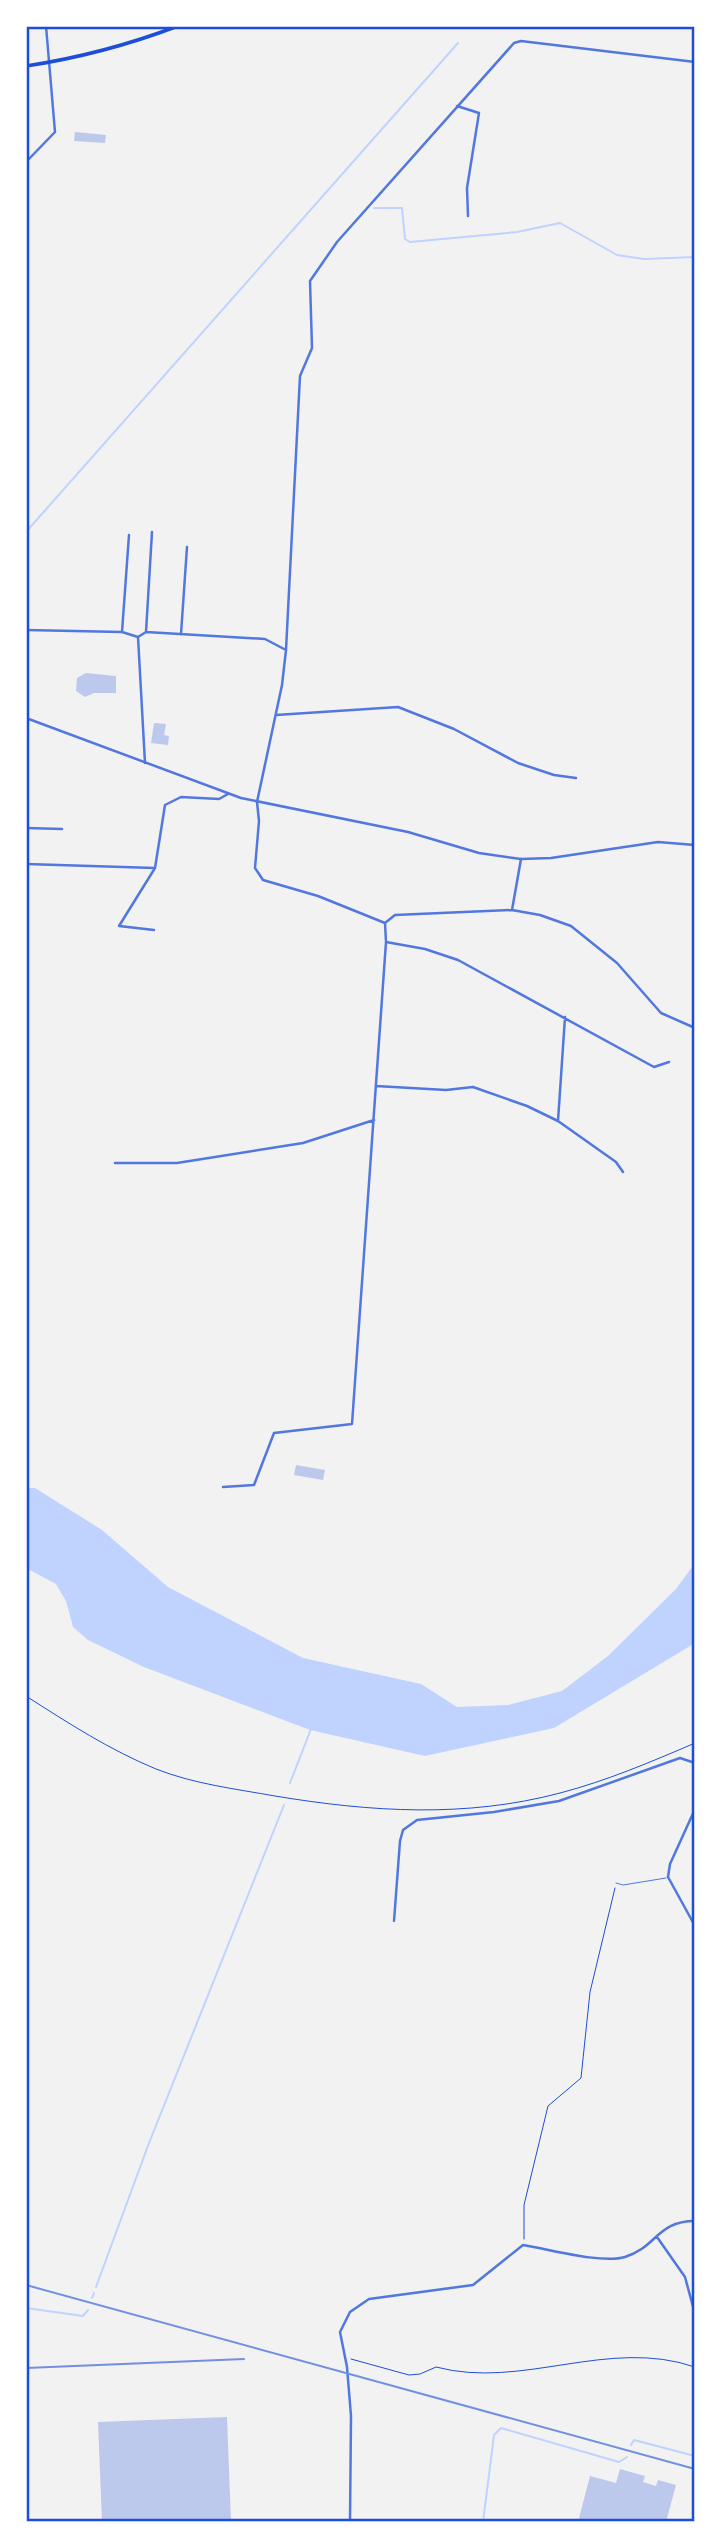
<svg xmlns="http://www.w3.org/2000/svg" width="721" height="2548" viewBox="0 0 721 2548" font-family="Mulish,sans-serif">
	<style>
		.water { fill: #bfd3fe }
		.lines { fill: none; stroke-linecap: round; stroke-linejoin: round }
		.stream { stroke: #bfd3fe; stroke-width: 2 }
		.building { fill: #bdc9ec }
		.path { stroke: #1d4ed8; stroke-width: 1 }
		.service { stroke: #5277de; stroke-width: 1 }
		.minor { stroke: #5277de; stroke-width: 2.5 }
		.tertiary { stroke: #5277de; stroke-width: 2.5 }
		.primary { stroke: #1d4ed8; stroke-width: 3.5 }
		.rail { stroke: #7290e2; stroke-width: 2 }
		.neatline { fill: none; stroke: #1d4ed8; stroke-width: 2.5 }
	</style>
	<rect width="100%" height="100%" fill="#f2f2f2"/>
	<path class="water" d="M 26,1488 L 35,1488 L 102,1530 L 168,1587 L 303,1658 L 421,1684 L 457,1707 L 508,1705 L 562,1691 L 608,1656 L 676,1589 L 695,1563 L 695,1643 L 554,1728 L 425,1756 L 310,1730 L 144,1667 L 88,1640 L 73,1627 L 66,1601 L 56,1584 L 26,1568 Z"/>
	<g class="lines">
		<path class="stream" d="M 374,208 L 402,208 L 405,239 L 410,242 L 517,232 L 560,223 L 617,255 L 644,259 L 695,257
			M 26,532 L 458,43
			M 290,1783 L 311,1729
			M 96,2287 L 149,2143 L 284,1805
			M 92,2298 L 94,2293
			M 26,2308 L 83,2316 L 88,2310
			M 631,2445 L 634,2440 L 695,2456
			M 483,2522 L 494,2435 L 501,2428 L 619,2462 L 627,2457"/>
	</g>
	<path class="building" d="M 75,132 L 106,135 L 105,143 L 74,141 Z
		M 86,673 L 116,676 L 116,693 L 94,693 L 85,697 L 76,691 L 77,678 Z
		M 154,723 L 166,724 L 164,735 L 169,736 L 168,745 L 151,743 Z
		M 296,1465 L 325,1470 L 323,1480 L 294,1475 Z
		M 227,2417 L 231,2522 L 102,2522 L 98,2422 Z
		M 620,2469 L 645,2476 L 643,2482 L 656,2486 L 658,2480 L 676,2485 L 666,2522 L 578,2522 L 590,2476 L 616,2483 Z"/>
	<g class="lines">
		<path class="path" d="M 26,1696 C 68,1723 110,1750 156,1769 C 194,1784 236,1789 275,1796 C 371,1812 466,1818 560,1793 C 606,1781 651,1762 695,1743
			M 524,2239 L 524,2205 L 548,2106 L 581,2078 L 590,1992 L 615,1888
			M 351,2359 L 409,2375 L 420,2374 L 436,2367 C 522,2390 608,2337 695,2367"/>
		<path class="service" d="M 616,1883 L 623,1885 L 666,1878"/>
		<path class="minor" d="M 457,106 L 479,113 L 467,188 L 468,216
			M 26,162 L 55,132 L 46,26
			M 26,630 L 122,632 L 138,637 L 146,632 L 265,639 L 286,650
			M 122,632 L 129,535
			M 146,632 L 152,532
			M 181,634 L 187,547
			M 138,637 L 145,763
			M 276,715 L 398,707 L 454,729 L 518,763 L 554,775 L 576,778
			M 26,828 L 62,829
			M 26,864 L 155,868
			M 512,910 L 521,859
			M 385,923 L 395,915 L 512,910 L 540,915 L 571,926 L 617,963 L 661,1013 L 695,1028
			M 154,930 L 119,926 L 155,868 L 165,805 L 181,797 L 219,799 L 228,794
			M 386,942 L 425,949 L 458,960 L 654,1067 L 669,1062
			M 565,1017 L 558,1121 L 616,1162 L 623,1172
			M 376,1086 L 446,1090 L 473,1087 L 527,1106 L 558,1121
			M 115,1163 L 177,1163 L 303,1143 L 374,1120
			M 223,1487 L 254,1485 L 274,1433 L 352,1424 L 386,942 L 385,923 L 318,896 L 263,880 L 255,868 L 259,821 L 257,802 L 282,685 L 286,650 L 300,376 L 312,348 L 310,281 L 337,242 L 514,43 L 521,41 L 695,62
			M 695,1809 L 670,1864 L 668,1877 L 695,1926
			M 394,1921 L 400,1841 L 403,1830 L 417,1820 L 494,1812 L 559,1801 L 680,1758 L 695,1763
			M 657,2237 L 685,2277 L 695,2314
			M 350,2522 L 351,2416 L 347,2367 L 340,2332 L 350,2312 L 369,2299 L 473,2285 L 523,2245 C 549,2249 601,2264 625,2257 C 657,2247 657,2221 695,2221"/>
		<path class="tertiary" d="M 26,718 L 241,798 L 408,832 L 479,853 L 521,859 L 551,858 L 658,842 L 695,845"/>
		<path class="primary" d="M 26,66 C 79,58 128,45 178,26"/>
		<path class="rail" d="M 26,2285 L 695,2469
			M 26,2368 L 244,2359"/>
	</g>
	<rect width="721" height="2548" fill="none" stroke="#ffffff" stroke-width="56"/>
	<rect x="28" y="28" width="665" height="2492" class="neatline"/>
</svg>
